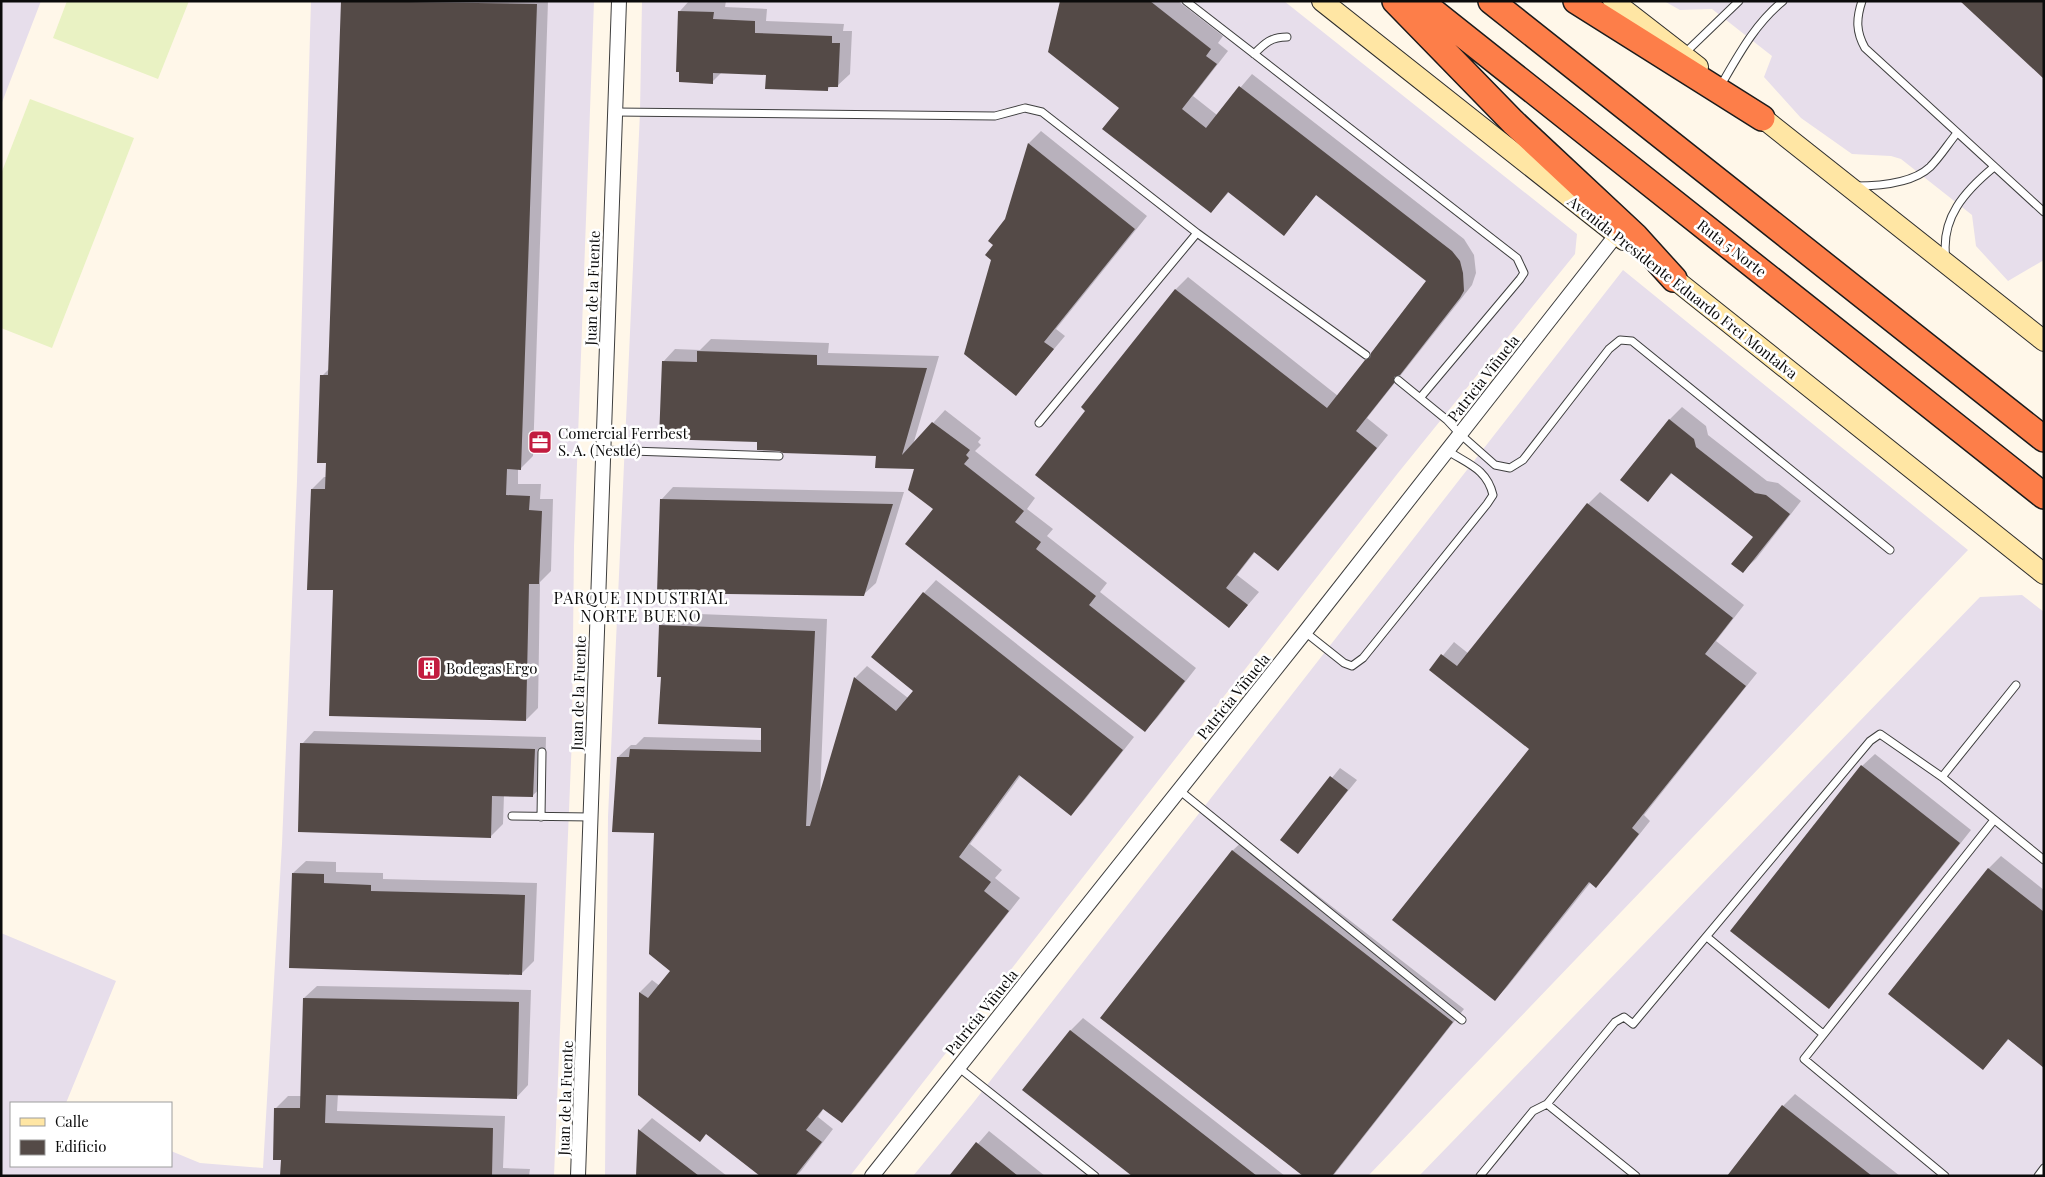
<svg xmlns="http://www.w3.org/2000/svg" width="2045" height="1177" viewBox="0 0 2045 1177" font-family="'Playfair Display',serif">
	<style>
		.industrial { fill: #e7deeb }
		.pitch { fill: #e9f2c3 }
		.shadow { fill: #0003 }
		.building { fill: #544a47 }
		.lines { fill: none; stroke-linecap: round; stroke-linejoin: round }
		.lane-casing { stroke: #3e3e3e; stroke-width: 9 }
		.street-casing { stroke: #3e3e3e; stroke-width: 16 }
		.secondary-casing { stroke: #2d2d2d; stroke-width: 22 }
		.highway-casing { stroke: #1c1c1c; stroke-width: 28 }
		.lane { stroke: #fff; stroke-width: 7 }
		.street { stroke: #fff; stroke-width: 14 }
		.secondary { stroke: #ffe6a4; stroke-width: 20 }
		.highway { stroke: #fd7e49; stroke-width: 25 }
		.labels { text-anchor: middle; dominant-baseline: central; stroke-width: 5; stroke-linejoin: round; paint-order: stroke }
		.street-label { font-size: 15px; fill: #0b0b0b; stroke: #fff }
		.poi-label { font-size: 15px; fill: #0b0b0b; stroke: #fff; text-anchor: start }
		.neighbourhood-label { font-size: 16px; letter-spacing: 1px; fill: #0b0b0b; stroke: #fff }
	</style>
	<rect width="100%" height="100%" fill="#fff7e9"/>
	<path class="industrial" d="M 1,1 L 41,1 L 1,105 Z
		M 311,1 L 594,1 L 574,546 L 572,737 L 554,1176 L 1,1176 L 1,933 L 116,981 L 66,1103 L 11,1103 L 11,1166 L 171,1166 L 171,1151 L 200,1163 L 263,1168 L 282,844 L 297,481 Z
		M 642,1 L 1284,1 L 1577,234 L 1575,254 L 1398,473 L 850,1176 L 605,1176 L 608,817 L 640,112 Z
		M 1664,1 L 2044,1 L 2044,260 L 2008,281 L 1976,246 L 1972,215 L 1901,159 L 1891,156 L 1852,154 L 1801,118 L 1764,77 L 1772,56 L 1712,9 L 1680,10 Z
		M 1623,270 L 1968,550 L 1368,1176 L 913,1176 L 973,1103 Z
		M 2022,595 L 2044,612 L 2044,1176 L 1419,1176 L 1980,597 Z"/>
	<path class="pitch" d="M 67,1 L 189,1 L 158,79 L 53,38 Z
		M 30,99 L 134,138 L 52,348 L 1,328 L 1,174 Z"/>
	<path class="shadow" d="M 342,1 L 548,1 L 533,456 L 521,468 L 518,468 L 518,484 L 541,484 L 540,499 L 553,499 L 551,571 L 540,582 L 538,708 L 526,720 L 334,589 L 312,489 L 324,477 L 327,477 L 322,376 L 330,368 Z
		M 689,1 L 726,1 L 725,7 L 767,9 L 766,21 L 844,24 L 843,31 L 852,31 L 850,74 L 837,86 L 831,86 L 827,90 L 767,74 L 722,72 L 712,82 L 680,11 Z
		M 1061,1 L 1178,1 L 1223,36 L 1218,43 L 1228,51 L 1193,96 L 1217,115 L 1252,74 L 1464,239 L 1474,255 L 1476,273 L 1472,285 L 1367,418 L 1388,435 L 1290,557 L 1278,570 L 1255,552 L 1237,575 L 1259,592 L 1229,627 L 1087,411 L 1082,407 L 1176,289 L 1188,277 L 1338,396 L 1428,281 L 1317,194 L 1284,234 L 1229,192 L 1211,212 L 1120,107 Z
		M 1041,131 L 1147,216 L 1056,329 L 1065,336 L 1016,394 L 1006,220 L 1029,143 Z
		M 711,339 L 829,343 L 828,353 L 939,356 L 913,445 L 945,410 L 981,438 L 978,442 L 981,445 L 975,451 L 1035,498 L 1027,509 L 1053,529 L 1047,536 L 1107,583 L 1100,592 L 1196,668 L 1157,718 L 1145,730 L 935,509 L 915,468 L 877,455 L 758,440 L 663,362 L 675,349 L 700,350 Z
		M 1682,407 L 1706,426 L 1708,435 L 1767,481 L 1778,483 L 1801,501 L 1756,559 L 1743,571 L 1754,537 L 1673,472 L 1648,500 L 1622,480 L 1670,419 Z
		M 673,487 L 904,492 L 876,583 L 863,595 L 661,500 Z
		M 1600,492 L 1744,605 L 1716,641 L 1757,673 L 1644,815 L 1650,821 L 1608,874 L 1596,886 L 1591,882 L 1507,987 L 1495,999 L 1531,749 L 1431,670 L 1454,642 L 1469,654 L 1588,504 Z
		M 936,580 L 1134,737 L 1083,802 L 1071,814 L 1021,775 L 970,844 L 1002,870 L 995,878 L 1020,898 L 854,1109 L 841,1122 L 824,1108 L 818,1117 L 833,1129 L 801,1171 L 796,1176 L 779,1176 L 640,1094 L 640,992 L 652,980 L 660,986 L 672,971 L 655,832 L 618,757 L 631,745 L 636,745 L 644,737 L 762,740 L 763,727 L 662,676 L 660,626 L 673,613 L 827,619 L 820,797 L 855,678 L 867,666 L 908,698 L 914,690 L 873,657 L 924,593 Z
		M 314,731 L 546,737 L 545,784 L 532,796 L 504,795 L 503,824 L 491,836 L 302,744 Z
		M 1875,754 L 1971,830 L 1841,995 L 1828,1007 L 1862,766 Z
		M 1340,768 L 1357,780 L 1298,852 L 1282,839 Z
		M 1245,839 L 1464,1009 L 1333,1176 L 1305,1176 L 1232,851 Z
		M 2001,856 L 2044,890 L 2044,1066 L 2009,1039 L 1983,1068 L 1889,994 L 1989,868 Z
		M 306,861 L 336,862 L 336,872 L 383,873 L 383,879 L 537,883 L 534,961 L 522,973 L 293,873 Z
		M 317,986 L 531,990 L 528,1085 L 516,1098 L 338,1094 L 337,1111 L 505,1116 L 503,1168 L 530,1169 L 529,1176 L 282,1176 L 282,1159 L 276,1108 L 288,1096 L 302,1096 L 304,998 Z
		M 1083,1018 L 1285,1176 L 1134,1176 L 1024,1090 L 1071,1030 Z
		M 1795,1094 L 1900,1176 L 1728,1176 L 1783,1106 Z
		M 652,1118 L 727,1176 L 638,1176 L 640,1130 Z
		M 989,1131 L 1045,1176 L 950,1176 Z"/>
	<path class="building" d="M 341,1 L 537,4 L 521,470 L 507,469 L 506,495 L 530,496 L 529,510 L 542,511 L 539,584 L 529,584 L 526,721 L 329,716 L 333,590 L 307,590 L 311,489 L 325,489 L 326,463 L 317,463 L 320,375 L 328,375 Z
		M 1060,1 L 1150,1 L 1211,49 L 1206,56 L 1217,64 L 1182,109 L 1206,128 L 1239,86 L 1452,251 L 1460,261 L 1463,273 L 1464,291 L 1460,298 L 1400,375 L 1394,377 L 1394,383 L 1356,431 L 1377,448 L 1278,571 L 1254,552 L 1226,588 L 1248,605 L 1229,628 L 1035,475 L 1085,411 L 1081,407 L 1175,289 L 1327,408 L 1365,360 L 1370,358 L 1371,353 L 1426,281 L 1316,195 L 1284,236 L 1228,192 L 1211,213 L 1102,129 L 1119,108 L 1048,52 Z
		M 1960,1 L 2044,1 L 2044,79 Z
		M 678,11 L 714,12 L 713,19 L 755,21 L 755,33 L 832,36 L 832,43 L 840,43 L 838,87 L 828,87 L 828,91 L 765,89 L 766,75 L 713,73 L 713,84 L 679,82 L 679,72 L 676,72 Z
		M 1028,143 L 1135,229 L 1044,342 L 1054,349 L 1016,396 L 964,354 L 991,260 L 985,255 L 993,245 L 988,241 L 1005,219 Z
		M 697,351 L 817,355 L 817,365 L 927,368 L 902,455 L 932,422 L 970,450 L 966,455 L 969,458 L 964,464 L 1024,511 L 1015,522 L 1041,542 L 1036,549 L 1096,596 L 1089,605 L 1185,681 L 1145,732 L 905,544 L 933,509 L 908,490 L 914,469 L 875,468 L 876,456 L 783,453 L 779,451 L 757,450 L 757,442 L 659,439 L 662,361 L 697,362 Z
		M 1669,419 L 1694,439 L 1696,447 L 1755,493 L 1766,495 L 1790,514 L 1743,573 L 1731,564 L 1753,537 L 1671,473 L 1648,502 L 1620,480 Z
		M 660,499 L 893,504 L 864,596 L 657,593 Z
		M 1587,503 L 1733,618 L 1705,654 L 1746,686 L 1632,828 L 1639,834 L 1596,888 L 1589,882 L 1495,1001 L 1392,920 L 1529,749 L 1429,670 L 1441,654 L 1457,666 Z
		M 923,592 L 1123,750 L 1071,816 L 1019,775 L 959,857 L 991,882 L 984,891 L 1009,911 L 842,1123 L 823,1109 L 806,1130 L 822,1142 L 795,1176 L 760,1176 L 706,1134 L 700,1142 L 638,1095 L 639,992 L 648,998 L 670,971 L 649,954 L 654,833 L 612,832 L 617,757 L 629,757 L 630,749 L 761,752 L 761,728 L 658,724 L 661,677 L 657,677 L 659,625 L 815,631 L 806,826 L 810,826 L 854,677 L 896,711 L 913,691 L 871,657 Z
		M 300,743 L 535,749 L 533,797 L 492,796 L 491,838 L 298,832 Z
		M 1861,765 L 1960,843 L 1829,1009 L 1730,931 Z
		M 1330,776 L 1348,790 L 1298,854 L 1280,840 Z
		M 1232,850 L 1453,1022 L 1332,1176 L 1303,1176 L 1100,1018 Z
		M 1988,868 L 2044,912 L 2044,1068 L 2008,1039 L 1983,1070 L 1888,994 Z
		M 292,873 L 324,874 L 324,883 L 371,885 L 371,891 L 525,895 L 522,975 L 289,968 Z
		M 303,998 L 519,1002 L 517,1099 L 326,1095 L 325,1123 L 493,1128 L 492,1176 L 280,1176 L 281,1160 L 273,1160 L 274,1108 L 300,1108 Z
		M 1070,1030 L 1257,1176 L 1132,1176 L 1022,1090 Z
		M 1782,1105 L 1872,1176 L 1727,1176 Z
		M 638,1129 L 699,1176 L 636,1176 Z
		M 976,1142 L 1018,1176 L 949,1176 Z"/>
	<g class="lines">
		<g class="lane-casing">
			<path id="lane" d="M 1186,1 L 1517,258 L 1524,273 L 1520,279 L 1420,398
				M 1862,1 C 1856,19 1856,32 1865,48 L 2044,212
				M 1685,53 L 1739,1
				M 1254,54 C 1265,43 1271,37 1287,37
				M 1721,85 C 1739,54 1755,24 1783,1
				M 615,112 L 995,116 L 1025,108 L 1042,112 L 1197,233 L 1366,355
				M 1855,186 C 1879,186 1912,184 1930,167 C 1940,157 1948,144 1957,133
				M 1946,259 C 1940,218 1965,191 1994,167
				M 1398,380 L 1447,420 L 1460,434 L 1495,465 L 1510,468 L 1523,460 L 1609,349 L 1620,340 L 1632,341 L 1890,550
				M 1039,423 L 1197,233
				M 602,450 L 779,456
				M 1305,632 L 1344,663 L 1352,666 L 1363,658 L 1487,504 L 1493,495 C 1487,469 1468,464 1448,451
				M 2016,685 L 1942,777 L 2044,860
				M 1179,790 L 1462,1020
				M 512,816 L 591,817
				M 541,817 L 542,752
				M 1707,937 L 1823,1034
				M 958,1067 L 1095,1176
				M 1480,1176 L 1533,1111 L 1547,1104
				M 1636,1176 L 1547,1104 L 1615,1022 L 1624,1017 L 1633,1024 L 1870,741 L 1880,734 L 1942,777
				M 1945,1176 L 1804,1059 L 1994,820
				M 2038,1176 L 2044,1168"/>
		</g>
		<g class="street-casing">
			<path id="street" d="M 578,1176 L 619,1
				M 872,1176 L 1305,632 L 1617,234"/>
		</g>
		<g class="secondary-casing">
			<path id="secondary" d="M 1322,1 L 1624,240
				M 1613,1 L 1698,67
				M 1750,108 L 2044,341
				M 1663,270 L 2044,574"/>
		</g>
		<g class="highway-casing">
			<path id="highway" d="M 1395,1 L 1513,122 L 1635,236 L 1674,279
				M 1420,1 L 2044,496
				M 1491,1 L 2044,439
				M 1576,1 L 1762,118"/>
		</g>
		<use href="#lane" class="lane"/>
		<use href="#street" class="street"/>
		<use href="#secondary" class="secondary"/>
		<use href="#highway" class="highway"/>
	</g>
	<defs>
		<g id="office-square" transform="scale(1.25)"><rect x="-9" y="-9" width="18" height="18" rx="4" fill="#c21c3f" stroke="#fff"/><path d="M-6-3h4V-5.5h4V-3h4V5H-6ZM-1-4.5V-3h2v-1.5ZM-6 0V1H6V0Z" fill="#fff"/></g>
		<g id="building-square" transform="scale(1.25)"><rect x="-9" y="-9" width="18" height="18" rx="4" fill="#c21c3f" stroke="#fff"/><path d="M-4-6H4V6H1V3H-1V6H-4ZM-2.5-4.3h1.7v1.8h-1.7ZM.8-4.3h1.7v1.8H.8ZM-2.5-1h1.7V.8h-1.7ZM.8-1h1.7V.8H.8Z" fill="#fff"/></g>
	</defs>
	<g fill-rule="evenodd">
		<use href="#office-square" x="540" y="442"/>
		<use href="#building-square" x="429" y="668"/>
	</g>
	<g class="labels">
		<g class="street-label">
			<text transform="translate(1732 248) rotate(38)">Ruta 5 Norte</text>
			<text transform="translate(1683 287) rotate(38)">Avenida Presidente Eduardo Frei Montalva</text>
			<text transform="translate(592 288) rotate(-88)">Juan de la Fuente</text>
			<text transform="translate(1483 378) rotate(-52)">Patricia Viñuela</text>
			<text transform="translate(578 693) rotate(-88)">Juan de la Fuente</text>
			<text transform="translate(1233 696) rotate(-51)">Patricia Viñuela</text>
			<text transform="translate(981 1012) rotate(-51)">Patricia Viñuela</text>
			<text transform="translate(565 1098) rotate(-88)">Juan de la Fuente</text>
		</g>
		<g class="poi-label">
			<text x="558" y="433">Comercial Ferrbest<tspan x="558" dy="17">S. A. (Nestlé)</tspan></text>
			<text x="446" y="668">Bodegas Ergo</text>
		</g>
		<g class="neighbourhood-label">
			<text x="641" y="597">PARQUE INDUSTRIAL<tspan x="641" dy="18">NORTE BUENO</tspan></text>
		</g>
	</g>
	<rect width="2045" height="1177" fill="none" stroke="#0b0b0b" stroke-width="5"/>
	<rect x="10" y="1102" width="162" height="65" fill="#ffffff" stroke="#9d9d9d"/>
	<rect x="20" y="1118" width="25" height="8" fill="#ffe6a4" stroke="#9d9d9d"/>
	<text x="55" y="1127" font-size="15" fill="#0b0b0b">Calle</text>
	<rect x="20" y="1140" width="25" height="15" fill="#544a47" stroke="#9d9d9d"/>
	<text x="55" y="1152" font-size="15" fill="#0b0b0b">Edificio</text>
</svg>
